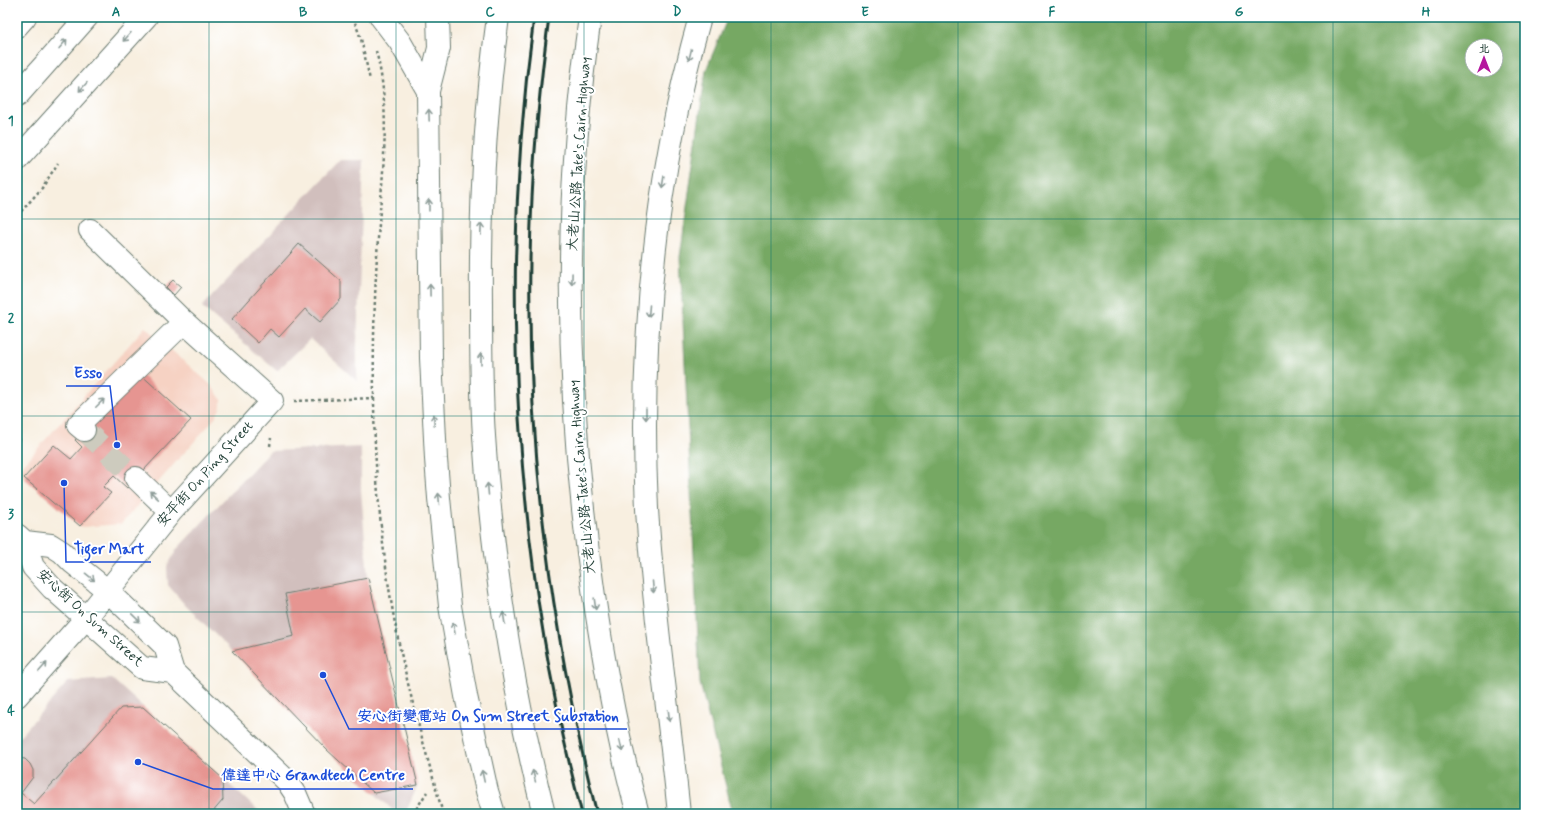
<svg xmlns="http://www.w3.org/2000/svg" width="1542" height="831" viewBox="0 0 1542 831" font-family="Mynerve,'LXGW WenKai TC',sans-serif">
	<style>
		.built { fill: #f6d2c3 }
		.industrial { fill: #d1bfbd }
		.forest { fill: #76a863; stroke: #4a724c; fill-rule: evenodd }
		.building { fill: #e69591 }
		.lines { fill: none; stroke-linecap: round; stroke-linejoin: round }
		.minor-tunnel { stroke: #cdcbbe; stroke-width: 22; stroke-dasharray: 22 11; stroke-linecap: butt }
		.minor-casing { stroke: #6b7b70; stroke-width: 24 }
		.major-casing { stroke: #6b7b70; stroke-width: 24 }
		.highway-casing { stroke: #6b7b70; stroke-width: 24 }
		.path { stroke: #6b7b70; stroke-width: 2.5; stroke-dasharray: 3 3; stroke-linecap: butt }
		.minor { stroke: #fff; stroke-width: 22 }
		.major { stroke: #fff; stroke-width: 22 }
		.highway { stroke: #fff; stroke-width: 22 }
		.rail { stroke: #1f3d34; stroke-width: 3 }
		.oneway { stroke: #8f9e9a }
		.grid { fill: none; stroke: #0f766e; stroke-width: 1; stroke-opacity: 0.55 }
		.labels { text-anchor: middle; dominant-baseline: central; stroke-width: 4; stroke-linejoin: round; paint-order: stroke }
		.street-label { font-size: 14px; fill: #1f3d34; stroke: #fff }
		.leader { fill: none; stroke: #1d4ed8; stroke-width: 1.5 }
		.callout-dot { fill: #1d4ed8; stroke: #fff; stroke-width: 1.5 }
		.callout-label { font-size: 15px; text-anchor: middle; font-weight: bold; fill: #1d4ed8; stroke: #fff; stroke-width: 4; stroke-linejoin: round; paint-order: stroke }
		.neatline { fill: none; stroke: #0f766e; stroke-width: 1.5 }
		.grid-label { font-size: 13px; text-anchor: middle; font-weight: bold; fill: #0f766e }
	</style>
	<rect width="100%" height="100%" fill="#fff"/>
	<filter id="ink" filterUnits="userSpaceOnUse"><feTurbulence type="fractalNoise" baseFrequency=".025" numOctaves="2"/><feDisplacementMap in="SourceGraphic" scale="8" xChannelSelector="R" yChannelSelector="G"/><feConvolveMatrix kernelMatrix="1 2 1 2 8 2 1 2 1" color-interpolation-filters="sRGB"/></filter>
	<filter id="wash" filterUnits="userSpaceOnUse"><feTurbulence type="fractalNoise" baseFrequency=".012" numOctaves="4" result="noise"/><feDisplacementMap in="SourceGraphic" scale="16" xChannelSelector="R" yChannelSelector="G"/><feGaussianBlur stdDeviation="0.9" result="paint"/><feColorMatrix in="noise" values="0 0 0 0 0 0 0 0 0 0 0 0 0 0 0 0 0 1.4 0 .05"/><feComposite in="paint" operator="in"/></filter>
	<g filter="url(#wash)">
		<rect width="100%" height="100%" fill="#f8efe0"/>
		<path class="built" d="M 145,327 L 211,385 L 221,399 L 221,406 L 216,417 L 121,524 L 82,527 L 17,472 Z"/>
		<path class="industrial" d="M 340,160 L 364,160 L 357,344 L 357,381 L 310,339 L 277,371 L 202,307 Z
			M 361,447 L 361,490 L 368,578 L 418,785 L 405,814 L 397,814 L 326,749 L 232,651 L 185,605 L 168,585 L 167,567 L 177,549 L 270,451 Z
			M 112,679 L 262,814 L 17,814 L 17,739 L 68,682 Z"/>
		<path class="forest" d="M 728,17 L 1525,17 L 1525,814 L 733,814 L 700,683 L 680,257 L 706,70 ZM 1472,46 L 1496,46 L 1496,70 L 1472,70 Z"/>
		<g id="blocks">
			<path class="building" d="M 299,244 L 341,281 L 341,299 L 320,322 L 305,309 L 279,337 L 270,329 L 258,343 L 232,319 Z
				M 173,280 L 181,287 L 174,295 L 166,287 Z
				M 138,372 L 191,420 L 127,488 L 114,476 L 103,487 L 111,493 L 80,526 L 24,478 L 54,445 L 71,459 L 82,447 L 75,440 Z
				M 368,578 L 418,785 L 374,793 L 326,749 L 232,651 L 294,636 L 285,594 Z
				M 143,707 L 222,778 L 223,800 L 211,814 L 17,814 L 17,758 L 25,759 L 30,764 L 33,770 L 33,777 L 21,793 L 34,804 L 121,708 Z"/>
		</g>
	</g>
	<g filter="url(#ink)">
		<use href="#blocks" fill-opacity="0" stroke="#6b7b70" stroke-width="1"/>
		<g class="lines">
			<path class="minor-tunnel" d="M 84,430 L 136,478"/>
			<g class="minor-casing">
				<path id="minor" d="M 17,26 L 25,17
					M 84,430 L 78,425 L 184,322
					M 136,478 L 171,512
					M 17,535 L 25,542 L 33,567 L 52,588 L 142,668 L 173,672
					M 25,542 L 51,545 L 62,552 L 73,563 L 108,591 L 165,646 L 173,672 L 287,781 L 295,793 L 304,814
					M 17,696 L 86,618 L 171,512 L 272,401 L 184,322 L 90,230"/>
			</g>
			<g class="major-casing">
				<path id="major" d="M 17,96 L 87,17
					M 17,160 L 146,17"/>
			</g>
			<g class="highway-casing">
				<path id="highway" d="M 381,17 L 400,42 L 428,91
					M 438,17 L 439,48 L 428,91 L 431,358 L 436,459 L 439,498 L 450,606 L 466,696 L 487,791 L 494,814
					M 498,17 C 485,112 480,207 481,303 C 481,347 481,391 484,436 C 492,563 513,690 544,814
					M 590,17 C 562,209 566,405 594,596 C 605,670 618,742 638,814
					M 679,814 C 669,712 653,611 647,509 C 639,343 655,177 700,17"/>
			</g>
			<path class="path" d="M 353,17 L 361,39 L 370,80
				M 376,51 C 391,107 383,167 379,224 C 375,281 373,338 374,395 C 374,469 381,545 394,618 C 406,684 425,749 443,814
				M 17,216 L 42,188 L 58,163
				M 294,401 L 374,398
				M 270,446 L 271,438
				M 17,447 L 20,438
				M 413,814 L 427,792"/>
			<use href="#minor" class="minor"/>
			<use href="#major" class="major"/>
			<use href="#highway" class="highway"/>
			<path class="rail" d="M 534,17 C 498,281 514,556 582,814
				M 549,17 C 541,77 535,137 532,198 C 522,405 546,613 597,814"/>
		</g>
		<defs><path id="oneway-shaft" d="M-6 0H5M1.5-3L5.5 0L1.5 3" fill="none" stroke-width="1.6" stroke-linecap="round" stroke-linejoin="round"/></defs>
		<g class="oneway">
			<use href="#oneway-shaft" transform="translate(127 37) rotate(132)"/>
			<use href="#oneway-shaft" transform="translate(63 44) rotate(-49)"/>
			<use href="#oneway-shaft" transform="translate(690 55) rotate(104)"/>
			<use href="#oneway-shaft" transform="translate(83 87) rotate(132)"/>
			<use href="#oneway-shaft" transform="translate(429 115) rotate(-92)"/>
			<use href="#oneway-shaft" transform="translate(663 182) rotate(99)"/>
			<use href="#oneway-shaft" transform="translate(429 205) rotate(-90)"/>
			<use href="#oneway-shaft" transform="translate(481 229) rotate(-88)"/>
			<use href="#oneway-shaft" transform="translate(572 279) rotate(91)"/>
			<use href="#oneway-shaft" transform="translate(430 290) rotate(-91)"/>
			<use href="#oneway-shaft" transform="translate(649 311) rotate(95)"/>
			<use href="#oneway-shaft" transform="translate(481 359) rotate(-90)"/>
			<use href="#oneway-shaft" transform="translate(100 403) rotate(-45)"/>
			<use href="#oneway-shaft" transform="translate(646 414) rotate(90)"/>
			<use href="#oneway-shaft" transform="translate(434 420) rotate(-92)"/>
			<use href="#oneway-shaft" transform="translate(488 489) rotate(-95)"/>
			<use href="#oneway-shaft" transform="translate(154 495) rotate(-137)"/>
			<use href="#oneway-shaft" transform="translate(439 499) rotate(-95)"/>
			<use href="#oneway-shaft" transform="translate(90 577) rotate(39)"/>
			<use href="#oneway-shaft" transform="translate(653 587) rotate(85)"/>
			<use href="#oneway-shaft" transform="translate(595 604) rotate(82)"/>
			<use href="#oneway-shaft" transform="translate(136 618) rotate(44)"/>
			<use href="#oneway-shaft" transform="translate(504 618) rotate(-99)"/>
			<use href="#oneway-shaft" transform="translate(454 628) rotate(-100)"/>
			<use href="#oneway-shaft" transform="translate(43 667) rotate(-48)"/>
			<use href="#oneway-shaft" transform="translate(669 716) rotate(83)"/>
			<use href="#oneway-shaft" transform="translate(621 746) rotate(77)"/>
			<use href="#oneway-shaft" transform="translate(483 776) rotate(-102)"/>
			<use href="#oneway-shaft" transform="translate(534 776) rotate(-104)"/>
		</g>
	</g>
	<path class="grid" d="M 209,17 L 209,814M 396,17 L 396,814M 584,17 L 584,814M 771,17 L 771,814M 958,17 L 958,814M 1146,17 L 1146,814M 1333,17 L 1333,814M 17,219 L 1525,219M 17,416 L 1525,416M 17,612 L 1525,612"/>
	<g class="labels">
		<g class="street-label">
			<text transform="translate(579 154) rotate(-86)">大老山公路 Tate's Cairn Highway</text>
			<text transform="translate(205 474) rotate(-48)">安平街 On Ping Street</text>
			<text transform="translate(582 477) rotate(-95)">大老山公路 Tate's Cairn Highway</text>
			<text transform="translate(90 618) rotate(42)">安心街 On Sum Street</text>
		</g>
	</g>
	<path class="leader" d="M117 445L110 386H66M64 483L66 562H151M323 675L349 729H627M138 762L213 789H413"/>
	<g class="callout-dot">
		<circle cx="117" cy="445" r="4"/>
		<circle cx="64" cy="483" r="4"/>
		<circle cx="323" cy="675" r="4"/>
		<circle cx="138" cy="762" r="4"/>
	</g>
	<g class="callout-label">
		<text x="88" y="378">Esso</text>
		<text x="109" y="554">Tiger Mart</text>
		<text x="488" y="721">安心街變電站 On Sum Street Substation</text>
		<text x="313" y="780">偉達中心 Grandtech Centre</text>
	</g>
	<rect width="1542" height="831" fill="none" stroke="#fff" stroke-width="44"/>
	<g transform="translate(1484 58)"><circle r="19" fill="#ffffff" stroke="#a5b1ae"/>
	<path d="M0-3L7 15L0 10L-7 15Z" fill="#b5179e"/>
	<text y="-6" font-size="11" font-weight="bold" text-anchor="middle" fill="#1f3d34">北</text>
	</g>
	<rect x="22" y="22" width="1498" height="787" class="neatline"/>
	<g class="grid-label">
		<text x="116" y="16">A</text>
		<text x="303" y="16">B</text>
		<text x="490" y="16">C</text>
		<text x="677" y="16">D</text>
		<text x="865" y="16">E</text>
		<text x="1052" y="16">F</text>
		<text x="1239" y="16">G</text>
		<text x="1426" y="16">H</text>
		<text x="11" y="125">1</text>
		<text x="11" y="322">2</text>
		<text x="11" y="518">3</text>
		<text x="11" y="715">4</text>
	</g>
</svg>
